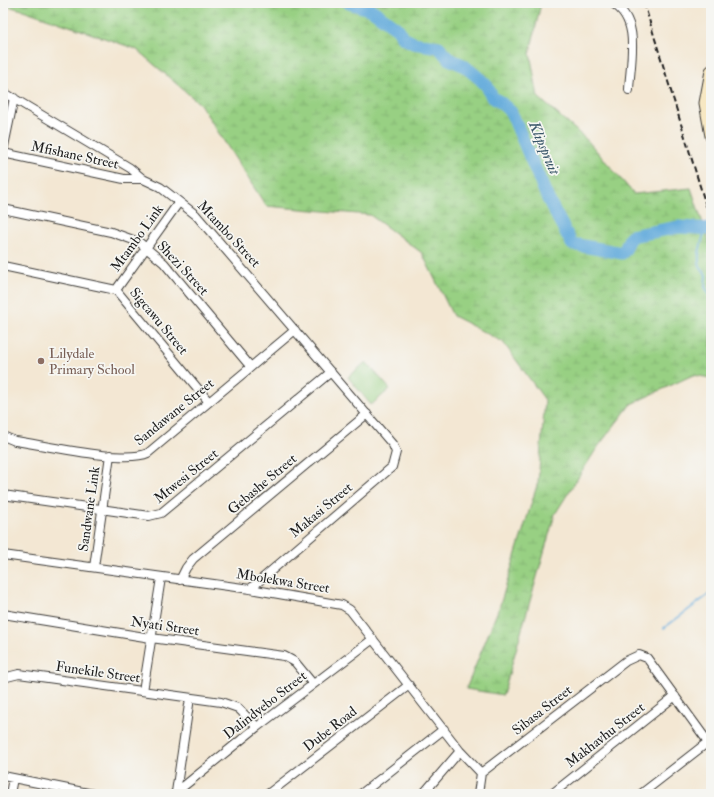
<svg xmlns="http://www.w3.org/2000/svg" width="714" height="797" viewBox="0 0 714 797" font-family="'IM FELL Double Pica',serif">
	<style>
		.wetland { fill: url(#wetland-marsh); stroke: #5a7650 }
		.pitch { fill: #98d083; stroke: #5a7650 }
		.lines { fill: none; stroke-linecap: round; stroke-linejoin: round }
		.stream { stroke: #65acdc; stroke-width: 2 }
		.river { stroke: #65acdc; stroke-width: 13 }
		.street-casing { stroke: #3c3a37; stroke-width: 10 }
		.secondary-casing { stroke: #3c3a37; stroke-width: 13 }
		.street { stroke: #fff; stroke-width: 8 }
		.secondary { stroke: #f7e8c3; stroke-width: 11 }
		.rail { stroke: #1c1c1c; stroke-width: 2; stroke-dasharray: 6 3; stroke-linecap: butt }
		.education-dot { fill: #8d6e63; stroke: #f6f6f2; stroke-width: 1.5 }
		.labels { text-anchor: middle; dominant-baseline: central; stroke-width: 3.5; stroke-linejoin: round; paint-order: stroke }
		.street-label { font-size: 14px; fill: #1c1c1c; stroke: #f6f6f2 }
		.education-label { font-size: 14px; fill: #785e54; stroke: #f6f6f2; text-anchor: start }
		.water-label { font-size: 15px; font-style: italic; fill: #395669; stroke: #f6f6f2 }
	</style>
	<defs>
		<pattern id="wetland-marsh" width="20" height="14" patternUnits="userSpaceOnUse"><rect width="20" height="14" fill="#98d083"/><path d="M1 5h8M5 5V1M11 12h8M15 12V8" fill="none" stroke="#82b271"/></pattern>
	</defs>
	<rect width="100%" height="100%" fill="#f6f6f2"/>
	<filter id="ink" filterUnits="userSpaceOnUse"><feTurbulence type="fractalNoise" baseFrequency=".025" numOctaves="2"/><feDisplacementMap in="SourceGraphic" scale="8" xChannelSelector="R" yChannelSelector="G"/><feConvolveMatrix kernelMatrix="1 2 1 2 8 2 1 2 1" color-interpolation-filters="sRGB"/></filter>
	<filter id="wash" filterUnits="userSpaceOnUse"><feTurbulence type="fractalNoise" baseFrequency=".012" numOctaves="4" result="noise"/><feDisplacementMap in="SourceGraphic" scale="16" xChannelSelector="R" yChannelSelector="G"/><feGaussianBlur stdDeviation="0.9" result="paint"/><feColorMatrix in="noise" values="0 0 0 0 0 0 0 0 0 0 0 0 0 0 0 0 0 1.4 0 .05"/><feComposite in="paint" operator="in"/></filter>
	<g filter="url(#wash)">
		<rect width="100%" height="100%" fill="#f3e7d3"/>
		<path class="wetland" d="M 3,3 L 541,3 L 530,53 L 538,97 L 587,140 L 634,194 L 691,188 L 711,247 L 711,378 L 693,375 L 631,404 L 597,448 L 555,514 L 503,695 L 466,689 L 500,605 L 538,482 L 545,400 L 503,342 L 453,316 L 422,253 L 370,215 L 266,206 L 200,104 L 136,49 L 23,10 L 3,5 Z"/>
		<path class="pitch" d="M 366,362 L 390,389 L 371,405 L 348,377 Z"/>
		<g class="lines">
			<path class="stream" d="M 705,229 C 702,245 692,261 706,275 L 705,287 L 711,297
				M 664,628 L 711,593"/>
			<path class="river" d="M 349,3 L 372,10 L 399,30 L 402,37 L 413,43 L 439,47 L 449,59 L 463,65 L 479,78 L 487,86 L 492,97 L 500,102 L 511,112 L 548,199 L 572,244 L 622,253 C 628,248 627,242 631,236 L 679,227 L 711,229"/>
		</g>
	</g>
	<g filter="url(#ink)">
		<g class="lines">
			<g class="street-casing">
				<path id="street" d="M 612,3 C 642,20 630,62 629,90
					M 3,92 L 130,168 L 143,179 L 160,187 L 196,215 L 393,445 L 396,452 L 392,467 L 250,589
					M 3,151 L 14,98
					M 3,153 L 124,179 L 143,179
					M 3,209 L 111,232 L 139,242 L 164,263 L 250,366
					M 3,266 L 116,290 L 209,402
					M 116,290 L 179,202
					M 3,436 L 15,441 C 44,445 125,464 148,453 L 295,330
					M 3,495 L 149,516 L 161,513 L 331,372
					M 3,555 L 250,589 L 342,605 L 350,610 L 460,751 L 481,773
					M 94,567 L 110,455
					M 180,580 L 186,568 L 193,559 L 367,414
					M 3,614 L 151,638 L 284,656 L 295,662 L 313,684
					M 3,678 L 19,674 L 221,702 L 238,708 L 257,727
					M 143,691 L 161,578
					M 3,776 L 93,794
					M 176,792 L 190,698
					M 10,794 L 13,778
					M 174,794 L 257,727 L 373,639
					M 268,794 L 409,685
					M 361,794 L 444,729
					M 423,794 L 460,751
					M 478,794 L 481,773 L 626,661 L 639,655 L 647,658 L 711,746
					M 552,794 L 675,696
					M 641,794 L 708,742"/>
			</g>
			<g class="secondary-casing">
				<path id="secondary" d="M 711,71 L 705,103 L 711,136"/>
			</g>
			<use href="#street" class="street"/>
			<use href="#secondary" class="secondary"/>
			<path class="rail" d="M 644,3 L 711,222"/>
		</g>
	</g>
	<circle class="education-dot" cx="41" cy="361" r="4"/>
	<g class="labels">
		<g class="street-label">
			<text transform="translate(75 155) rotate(12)">Mfishane Street</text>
			<text transform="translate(229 234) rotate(47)">Mtambo Street</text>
			<text transform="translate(137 238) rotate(-54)">Mtambo Link</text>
			<text transform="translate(183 268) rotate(47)">Shezi Street</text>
			<text transform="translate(159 321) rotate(50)">Sigcawu Street</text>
			<text transform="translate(174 412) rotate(-39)">Sandawane Street</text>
			<text transform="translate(186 476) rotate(-39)">Mtwesi Street</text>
			<text transform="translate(262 484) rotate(-40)">Gebashe Street</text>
			<text transform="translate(89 509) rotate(-82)">Sandwane Link</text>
			<text transform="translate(321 510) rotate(-40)">Makasi Street</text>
			<text transform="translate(283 581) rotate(9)">Mbolekwa Street</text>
			<text transform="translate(165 626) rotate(8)">Nyati Street</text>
			<text transform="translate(98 672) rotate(8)">Funekile Street</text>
			<text transform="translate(265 705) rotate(-38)">Dalindyebo Street</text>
			<text transform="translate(542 710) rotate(-38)">Sibasa Street</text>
			<text transform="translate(330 729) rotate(-38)">Dube Road</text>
			<text transform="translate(605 735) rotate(-38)">Makhavhu Street</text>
		</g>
		<g class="education-label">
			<text x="49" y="353">Lilydale<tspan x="49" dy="16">Primary School</tspan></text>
		</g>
		<g class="water-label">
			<text transform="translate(544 148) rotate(67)">Klipspruit</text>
		</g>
	</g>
	<rect width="714" height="797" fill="none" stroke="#f6f6f2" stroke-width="16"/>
</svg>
